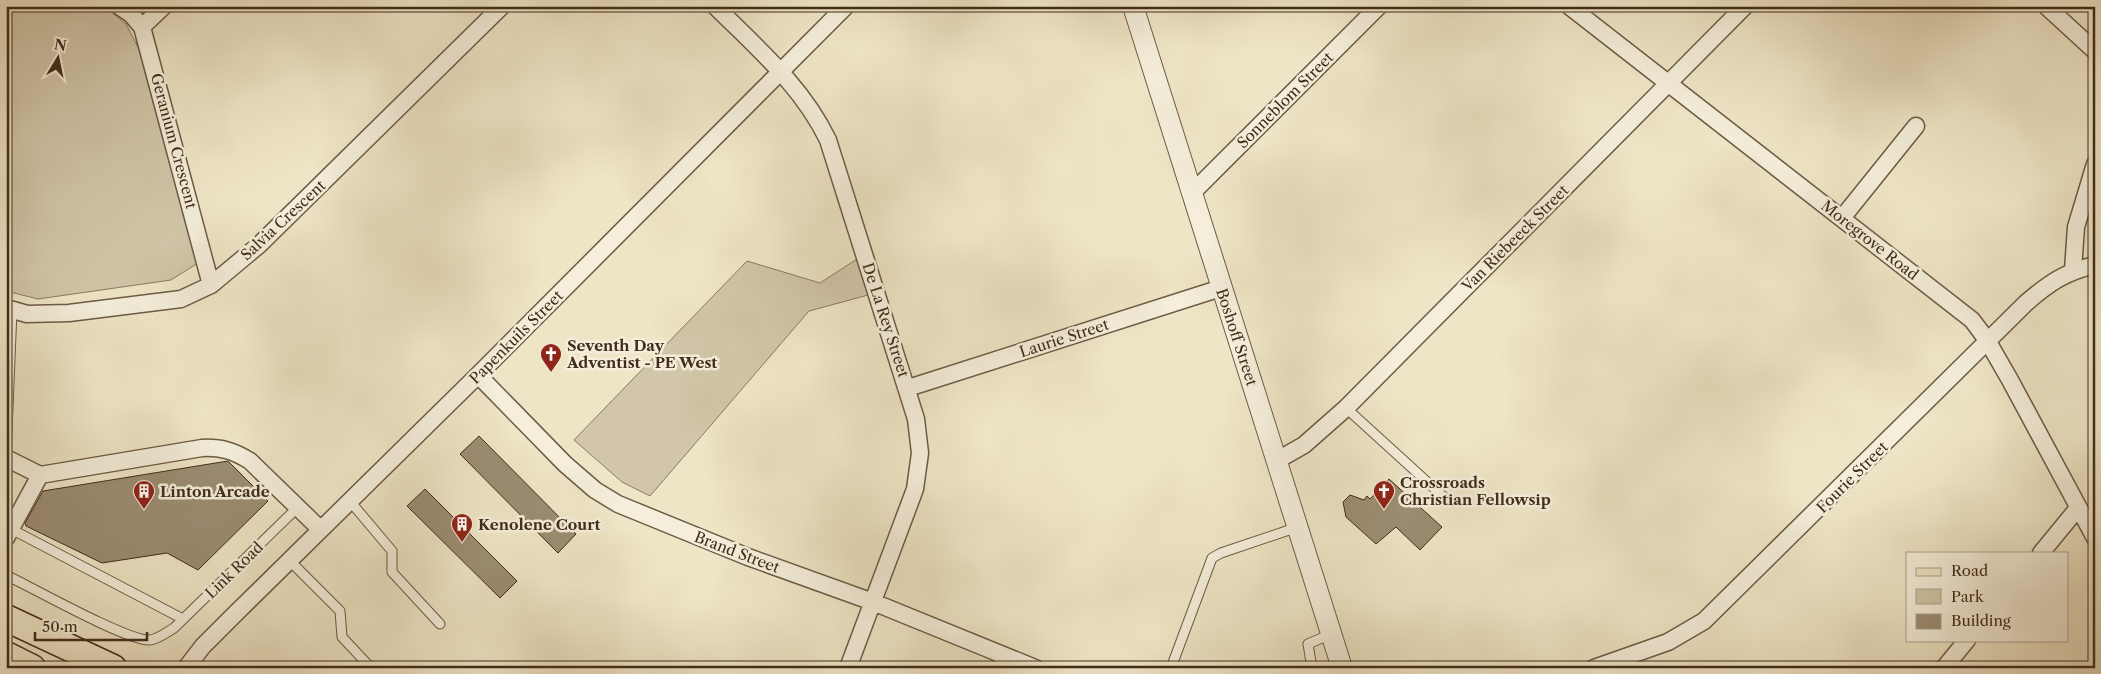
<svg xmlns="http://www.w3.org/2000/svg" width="2101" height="674" viewBox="0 0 2101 674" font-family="'Libre Caslon Text',serif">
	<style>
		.park { fill: #d1c6a9; stroke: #897a62 }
		.building { fill: #9b8d73; stroke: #412d1a }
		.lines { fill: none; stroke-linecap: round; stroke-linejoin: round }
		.service-casing { stroke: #6c5b45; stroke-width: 11 }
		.minor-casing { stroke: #6c5b45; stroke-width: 19 }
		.tertiary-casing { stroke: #6c5b45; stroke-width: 22 }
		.primary-casing { stroke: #412d1a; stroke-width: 29 }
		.service { stroke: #f4eeda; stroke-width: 9 }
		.minor { stroke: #f4eeda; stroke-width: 16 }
		.tertiary { stroke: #f4eeda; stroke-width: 20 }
		.primary { stroke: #eee5c6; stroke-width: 26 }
		.labels { text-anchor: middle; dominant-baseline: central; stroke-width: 5; stroke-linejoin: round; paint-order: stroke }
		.street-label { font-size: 15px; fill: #412d1a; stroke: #f4eeda }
		.poi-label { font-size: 15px; font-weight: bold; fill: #412d1a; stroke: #f4eeda; text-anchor: start }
	</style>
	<rect width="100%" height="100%" fill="#eee5c6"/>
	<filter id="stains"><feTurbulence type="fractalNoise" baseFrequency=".004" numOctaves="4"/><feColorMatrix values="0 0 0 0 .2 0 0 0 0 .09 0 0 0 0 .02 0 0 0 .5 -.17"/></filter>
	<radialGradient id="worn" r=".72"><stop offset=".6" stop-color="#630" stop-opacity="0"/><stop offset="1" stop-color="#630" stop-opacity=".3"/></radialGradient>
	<path class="park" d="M 6,6 L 104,6 L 126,24 L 141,53 L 198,263 L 171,280 L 38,299 L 6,291 Z
		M 857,259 L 868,295 L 809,311 L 650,496 L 622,482 L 574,440 L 747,261 L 820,283 Z"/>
	<path class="building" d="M 479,436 L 576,534 L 558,553 L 460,454 Z
		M 228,461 L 268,501 L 198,570 L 167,553 L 102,563 L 26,526 L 25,523 L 43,491 Z
		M 1389,479 L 1442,527 L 1420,550 L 1396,527 L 1376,544 L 1346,517 L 1343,502 L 1350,495 L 1364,500 L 1367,496 L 1370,499 Z
		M 425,489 L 517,581 L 500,598 L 407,506 Z"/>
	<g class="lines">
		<g class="service-casing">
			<path id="service" d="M 1346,408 L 1446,499
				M 6,457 L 12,310
				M 349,500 L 392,551 L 392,572 L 440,624
				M 11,529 L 183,619
				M 289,560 L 340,611 L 342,637 L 371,668
				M 6,575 C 31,587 129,642 150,640 C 158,639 167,632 174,628 L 298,507
				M 997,668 L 1002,654
				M 1171,668 L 1212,558 L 1221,553 L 1298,527
				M 1312,668 L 1308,644 L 1331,634"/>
		</g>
		<g class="minor-casing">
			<path id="minor" d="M 119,6 L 131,14 L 142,27 L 211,285
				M 715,6 C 757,48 802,86 828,140 L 916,419 L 920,453 L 915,489 L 848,668
				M 1569,6 L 1972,320 L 1987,340 L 2010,380 L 2095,538
				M 2046,6 L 2095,51
				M 142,27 L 164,6
				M 1192,193 L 1379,6
				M 1842,218 L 1916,126
				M 2073,270 L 2076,227 L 2095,164
				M 6,308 L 27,314 L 69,313 L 181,299 L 211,285 L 259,245 L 502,6
				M 478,375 L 565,464 L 595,490 L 618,504 L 748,557 L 873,602 L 1035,668
				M 908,388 L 1221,288
				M 6,458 L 40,475
				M 1276,461 L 1304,445 L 1346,408 L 1745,6
				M 40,475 L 202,448 C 221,447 234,451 250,461 L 320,529
				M 6,538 L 40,475
				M 2041,553 L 2078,508
				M 186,668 L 203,646 L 232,617 L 478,375 L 846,6
				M 1594,668 L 1668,642 L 1704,621 L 2026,303 C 2049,283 2065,272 2095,265
				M 1944,668 L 1967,640"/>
		</g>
		<g class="tertiary-casing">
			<path id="tertiary" d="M 1133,6 L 1342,668"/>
		</g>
		<g class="primary-casing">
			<path id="primary" d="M 6,618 L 113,668
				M 6,655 L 32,668"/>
		</g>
		<use href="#service" class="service"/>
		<use href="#minor" class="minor"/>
		<use href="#tertiary" class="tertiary"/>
		<use href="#primary" class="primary"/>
	</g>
	<defs>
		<g id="church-pin" transform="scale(1.125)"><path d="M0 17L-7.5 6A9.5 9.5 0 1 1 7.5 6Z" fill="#8f2418" stroke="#f4eeda"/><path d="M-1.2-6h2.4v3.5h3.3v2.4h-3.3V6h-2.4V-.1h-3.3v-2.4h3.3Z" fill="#fff"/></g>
		<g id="building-pin" transform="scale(1.125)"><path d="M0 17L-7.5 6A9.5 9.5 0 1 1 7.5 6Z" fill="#8f2418" stroke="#f4eeda"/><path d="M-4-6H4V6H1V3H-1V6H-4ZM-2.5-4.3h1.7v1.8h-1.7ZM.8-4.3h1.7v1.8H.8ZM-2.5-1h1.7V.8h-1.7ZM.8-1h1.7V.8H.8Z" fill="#fff"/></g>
	</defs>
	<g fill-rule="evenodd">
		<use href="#church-pin" x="551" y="354"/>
		<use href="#building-pin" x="144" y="491"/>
		<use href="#church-pin" x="1384" y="491"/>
		<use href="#building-pin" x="462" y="524"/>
	</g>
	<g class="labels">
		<g class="street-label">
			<text transform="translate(1285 100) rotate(-45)">Sonneblom Street</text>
			<text transform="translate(174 141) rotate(75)">Geranium Crescent</text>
			<text transform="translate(283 220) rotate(-43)">Salvia Crescent</text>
			<text transform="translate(1515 238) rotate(-45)">Van Riebeeck Street</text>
			<text transform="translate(1870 240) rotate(38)">Moregrove Road</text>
			<text transform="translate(886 320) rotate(72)">De La Rey Street</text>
			<text transform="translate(516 337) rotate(-45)">Papenkuils Street</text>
			<text transform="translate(1237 337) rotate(72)">Boshoff Street</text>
			<text transform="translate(1064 338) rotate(-18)">Laurie Street</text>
			<text transform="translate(1852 477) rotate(-45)">Fourie Street</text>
			<text transform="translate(737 552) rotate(21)">Brand Street</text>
			<text transform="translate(234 570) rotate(-44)">Link Road</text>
		</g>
		<g class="poi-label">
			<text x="567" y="345">Seventh Day<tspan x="567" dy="17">Adventist - PE West</tspan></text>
			<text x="1400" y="482">Crossroads<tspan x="1400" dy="17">Christian Fellowsip</tspan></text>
			<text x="160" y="491">Linton Arcade</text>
			<text x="478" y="524">Kenolene Court</text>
		</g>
	</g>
	<rect width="2101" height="674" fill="none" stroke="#eee5c6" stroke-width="25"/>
	<rect x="8" y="8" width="2086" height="659" fill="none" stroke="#412d1a" stroke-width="2.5"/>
	<rect x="12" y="12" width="2076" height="649" fill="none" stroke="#412d1a"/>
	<rect x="1906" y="552" width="162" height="90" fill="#f4eeda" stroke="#aca18d"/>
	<rect x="1916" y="568" width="25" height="8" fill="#eee5c6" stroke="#aca18d"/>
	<text x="1951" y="576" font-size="15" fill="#412d1a">Road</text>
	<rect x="1916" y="589" width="25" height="15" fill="#d1c6a9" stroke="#aca18d"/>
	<text x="1951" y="602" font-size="15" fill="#412d1a">Park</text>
	<rect x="1916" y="614" width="25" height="15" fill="#9b8d73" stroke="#aca18d"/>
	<text x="1951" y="626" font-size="15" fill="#412d1a">Building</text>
	<g transform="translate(58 58) rotate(10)" stroke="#f4eeda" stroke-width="4" paint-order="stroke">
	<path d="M0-4L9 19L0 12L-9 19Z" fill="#412d1a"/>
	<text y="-8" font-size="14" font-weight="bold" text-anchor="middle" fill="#412d1a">N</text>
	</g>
	<path d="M35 632v8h112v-8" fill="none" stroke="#412d1a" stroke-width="2.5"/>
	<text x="42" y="632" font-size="15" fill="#412d1a" stroke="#f4eeda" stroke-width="4" paint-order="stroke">50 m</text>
	<rect width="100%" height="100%" filter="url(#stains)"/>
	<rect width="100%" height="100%" fill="url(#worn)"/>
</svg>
